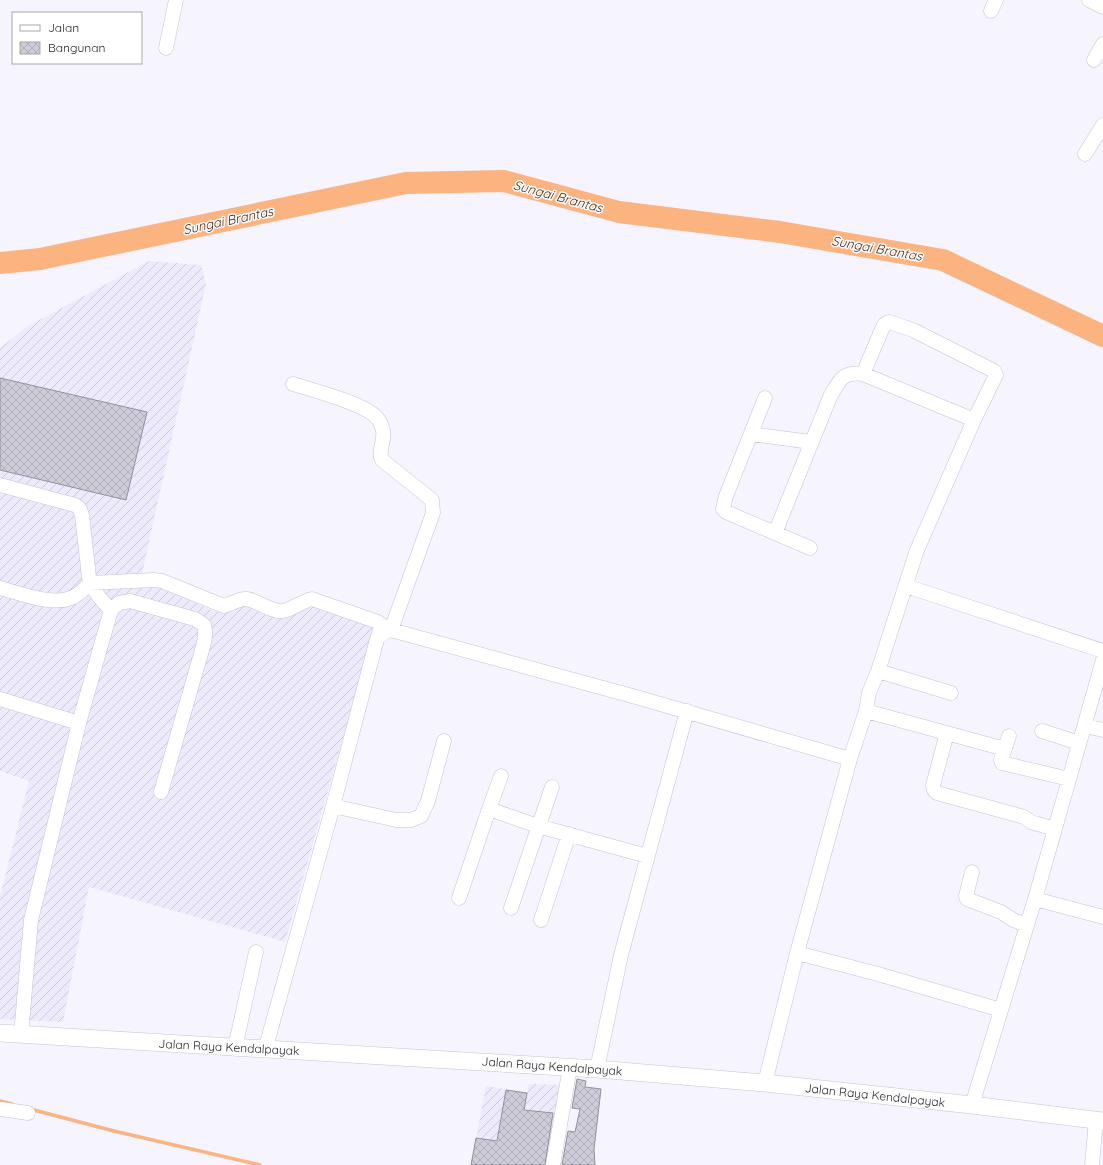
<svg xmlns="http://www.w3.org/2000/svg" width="1103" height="1165" viewBox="0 0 1103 1165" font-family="Quicksand,sans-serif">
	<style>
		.industrial { fill: url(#industrial-furrows) }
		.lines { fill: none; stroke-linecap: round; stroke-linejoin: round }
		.stream { stroke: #fbb37f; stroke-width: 3.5 }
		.river { stroke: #fbb37f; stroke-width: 22 }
		.building { fill: url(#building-cross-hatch); stroke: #92919c }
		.minor-casing { stroke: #c5c3cf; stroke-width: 15 }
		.major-casing { stroke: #c5c3cf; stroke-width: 18 }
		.minor { stroke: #fff; stroke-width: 14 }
		.major { stroke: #fff; stroke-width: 17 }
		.labels { text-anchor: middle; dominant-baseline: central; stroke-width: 3; stroke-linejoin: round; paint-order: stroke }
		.street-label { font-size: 12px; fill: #26252a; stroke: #fff }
		.water-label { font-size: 13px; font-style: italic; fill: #452812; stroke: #fff }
	</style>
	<defs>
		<pattern id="industrial-furrows" width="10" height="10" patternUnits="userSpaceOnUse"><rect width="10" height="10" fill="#edeafe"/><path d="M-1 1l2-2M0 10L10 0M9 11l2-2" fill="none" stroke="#cbc9da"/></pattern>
		<pattern id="building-cross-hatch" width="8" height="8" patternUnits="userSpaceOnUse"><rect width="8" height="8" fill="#cdccd8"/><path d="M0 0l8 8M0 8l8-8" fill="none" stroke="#b0afba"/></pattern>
	</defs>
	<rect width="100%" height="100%" fill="#f6f4fe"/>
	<path class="industrial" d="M 149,261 L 201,265 L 206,284 L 141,578 L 79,586 L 63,595 L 42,592 L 0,583 L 0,348 L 28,326 Z
		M 98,584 L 156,586 L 216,612 L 232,612 L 244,604 L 280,617 L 310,603 L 373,625 L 373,632 L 285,942 L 89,887 L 63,1022 L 0,1019 L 0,897 L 29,781 L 0,771 L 0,590 L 41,602 Z
		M 529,1084 L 564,1085 L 551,1165 L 471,1165 L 486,1086 L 527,1093 Z"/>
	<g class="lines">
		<path class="stream" d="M 0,1101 L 12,1104
			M 30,1109 L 114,1131 L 260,1165"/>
		<path class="river" d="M 0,263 L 40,259 L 406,183 L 504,181 L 619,212 L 780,232 L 943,260 L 1103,336"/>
	</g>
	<path class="building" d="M 0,378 L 147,412 L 126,500 L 0,470 Z
		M 577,1079 L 586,1081 L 585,1087 L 601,1089 L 594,1149 L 595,1165 L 562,1165 L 568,1131 L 575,1132 L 580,1109 L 572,1108 Z
		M 506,1090 L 527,1093 L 524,1110 L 553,1113 L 545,1165 L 471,1165 L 476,1138 L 497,1141 Z"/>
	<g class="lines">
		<g class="minor-casing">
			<path id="minor" d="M 1089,0 L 1103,7
				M 991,11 L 996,0
				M 166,48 L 176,0
				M 1094,60 L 1103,44
				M 1085,154 L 1103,125
				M 293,384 C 312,390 367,404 378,419 C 380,421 381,425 382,427 C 387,439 377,450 382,460 L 432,500 L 433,513 L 391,630
				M 765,398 L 726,496 L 723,509 L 726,512 L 810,548
				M 751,434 L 811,442
				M 0,485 L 75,505 L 79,508 L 82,515 L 89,577 C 93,591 101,600 111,610
				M 775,533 L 830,397 C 839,381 842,371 863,374 L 974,420
				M 906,586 L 1103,651
				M 0,588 C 19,593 52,606 71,598 C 79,595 84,589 90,583 L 154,580 L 162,581 L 224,606 C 232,604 239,598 247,599 C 258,601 273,613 283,611 C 293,609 302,601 312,599 L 378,622 L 382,625 L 378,637
				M 878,671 L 951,693
				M 0,699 L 79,723
				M 866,711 L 1005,749
				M 1085,726 L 1103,730
				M 1042,731 L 1079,743
				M 947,733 L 933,785 L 934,790 L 937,793 L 1024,817 L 1031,822 L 1055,829
				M 1009,736 L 1001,760 L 1002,763 L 1069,779
				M 333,806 L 396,820 L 411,820 L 421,816 L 428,801 L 444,741
				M 489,809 L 501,776
				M 972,872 L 966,896 L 967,899 L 1001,912 L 1013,920 L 1027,925
				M 459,898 L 489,809 L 538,826 L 647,856
				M 1035,899 L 1103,917
				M 511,908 L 552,787
				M 541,920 L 569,834
				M 797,953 L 878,974 L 1001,1010
				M 21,1035 L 31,920 L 79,723 L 111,610 L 119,603 L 130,601 L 195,619 L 204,625 C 207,636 203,646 200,657 L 161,792
				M 235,1048 L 256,952
				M 265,1050 L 333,806 L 377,639 C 381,634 385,632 391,630 L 636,697 L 850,759
				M 597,1069 L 621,955 L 687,711
				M 765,1083 L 797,953 L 850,759 L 866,711 L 869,693 L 878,671 L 917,550 L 974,420 L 996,375 L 994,371 L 913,330 L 889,322 L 885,324 L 883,327 L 863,374
				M 972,1105 L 1035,899 L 1103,660
				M 0,1109 L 28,1113
				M 553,1165 L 570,1067
				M 1092,1165 L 1096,1120"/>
		</g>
		<g class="major-casing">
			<path id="major" d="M 0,1033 L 597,1069 L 765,1083 L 972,1105 L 1103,1121"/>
		</g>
		<use href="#minor" class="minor"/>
		<use href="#major" class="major"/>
	</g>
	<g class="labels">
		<g class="street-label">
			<text transform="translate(229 1047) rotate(3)">Jalan Raya Kendalpayak</text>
			<text transform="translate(552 1066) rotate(4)">Jalan Raya Kendalpayak</text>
			<text transform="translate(875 1095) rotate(6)">Jalan Raya Kendalpayak</text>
		</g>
		<g class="water-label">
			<text transform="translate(558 196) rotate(15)">Sungai Brantas</text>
			<text transform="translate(228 220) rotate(-12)">Sungai Brantas</text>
			<text transform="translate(877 248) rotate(10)">Sungai Brantas</text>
		</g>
	</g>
	<rect x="12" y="12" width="130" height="52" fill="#ffffff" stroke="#a8a8aa"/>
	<rect x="20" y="25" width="20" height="6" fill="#ffffff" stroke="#a8a8aa"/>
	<text x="48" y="32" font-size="12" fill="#26252a">Jalan</text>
	<rect x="20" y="42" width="20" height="12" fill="url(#building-cross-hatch)" stroke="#a8a8aa"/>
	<text x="48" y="52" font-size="12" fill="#26252a">Bangunan</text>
</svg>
